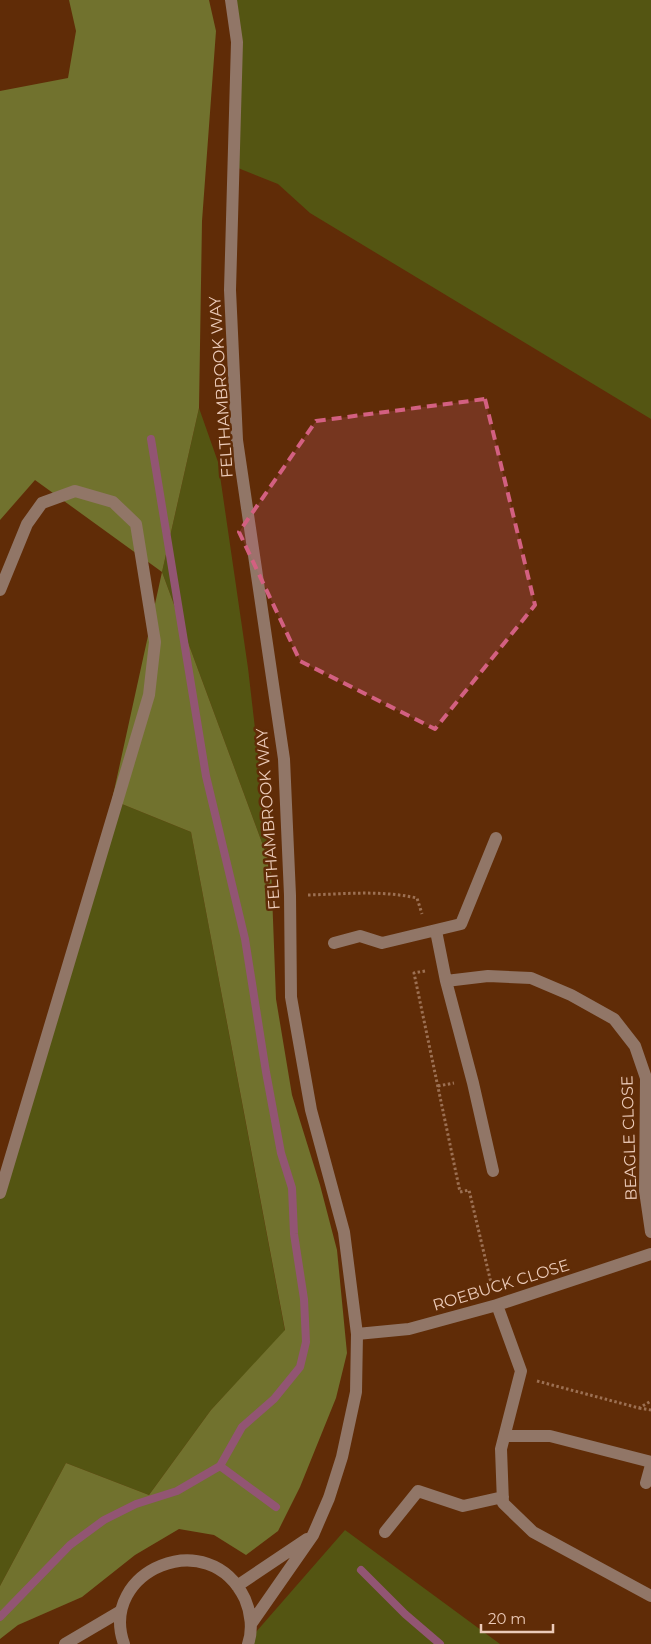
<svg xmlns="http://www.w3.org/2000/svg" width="651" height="1644" viewBox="0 0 651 1644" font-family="Montserrat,sans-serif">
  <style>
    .green { fill: #545512 }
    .forest { fill: #71722e }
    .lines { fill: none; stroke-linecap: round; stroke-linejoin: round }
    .stream { stroke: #925573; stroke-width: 8 }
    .path { stroke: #9c7053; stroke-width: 3; stroke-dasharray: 2.5 2.5; stroke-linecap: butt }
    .minor { stroke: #917667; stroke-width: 12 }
    .marked { fill: #d36081; fill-opacity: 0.2; stroke: #d36081; stroke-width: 4; stroke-dasharray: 10 6; stroke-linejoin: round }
    .labels { text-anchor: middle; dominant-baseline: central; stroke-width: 5; stroke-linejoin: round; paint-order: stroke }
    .street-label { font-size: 16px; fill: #eccbb9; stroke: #602c07 }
  </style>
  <rect width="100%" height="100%" fill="#602c07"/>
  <path class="green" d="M 231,0 L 651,0 L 651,419 L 310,213 L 278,184 L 233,166 Z
    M 199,408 L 218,462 L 248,668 L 271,867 L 162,572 Z
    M 112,800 L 191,832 L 285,1331 L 211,1410 L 149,1495 L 66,1463 L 0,1586 L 0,1198 Z
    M 345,1530 L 500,1644 L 248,1644 L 249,1640 Z"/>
  <path class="forest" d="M 69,0 L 209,0 L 216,31 L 202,221 L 199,408 L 162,572 L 271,867 L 276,999 L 292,1095 L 320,1185 L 337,1250 L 347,1353 L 336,1398 L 300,1487 L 278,1531 L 246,1555 L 214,1535 L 179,1529 L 135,1555 L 82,1597 L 18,1625 L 0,1639 L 0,1586 L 66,1463 L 149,1495 L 211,1410 L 285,1330 L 191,832 L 112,800 L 162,572 L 35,480 L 0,520 L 0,91 L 68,78 L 76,31 Z"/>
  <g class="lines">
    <path class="stream" d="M 151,439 L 206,776 L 245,939 L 266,1072 L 281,1153 L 292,1188 L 294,1234 L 304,1299 L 306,1342 L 300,1367 L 274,1399 L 242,1427 L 220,1466 L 276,1507
      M 361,1570 L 405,1614 L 440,1644
      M 0,1617 L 70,1545 L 104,1520 L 136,1504 L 177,1491 L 220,1466"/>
    <path class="path" d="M 308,895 C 345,894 380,890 417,898 L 422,914
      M 425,971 L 414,973 L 460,1192 L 469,1190 L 492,1287
      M 438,1086 L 454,1083
      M 537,1381 L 639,1408 L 651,1401
      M 639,1408 L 651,1410"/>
    <path class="minor" d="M 231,0 L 237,42 L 230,290 L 237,440 L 284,759 L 290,895 L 291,997 L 311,1110 L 344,1232 L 357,1334 L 356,1392 L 342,1457 L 329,1498 L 313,1535 L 251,1624
      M 0,590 L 27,524 L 42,503 L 75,491 L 113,502 L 136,524 L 155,642 L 149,695 L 0,1193
      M 436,931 L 446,981 L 488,976 L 531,978 L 571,995 L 614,1019 L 635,1046 L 646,1078 L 645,1191 L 651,1232
      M 334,943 L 360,936 L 382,943 L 461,924 L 496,838
      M 446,981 L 473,1083 L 493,1171
      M 497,1305 L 521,1371 L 501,1449 L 503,1503 L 533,1532 L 651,1596
      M 357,1334 L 409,1329 L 497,1305 L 651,1254
      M 505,1436 L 550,1436 L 651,1462
      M 646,1483 L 651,1465
      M 385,1532 L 418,1491 L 463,1506 L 503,1497
      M 237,1586 L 307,1539
      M 65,1644 L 121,1611
      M 124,1644 C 98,1571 209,1523 245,1599 C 251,1613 253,1630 248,1644"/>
  </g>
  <path class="marked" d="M 485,399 L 535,605 L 435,729 L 300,661 L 239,532 L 316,421 Z"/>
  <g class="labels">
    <g class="street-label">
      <text transform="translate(221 387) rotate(-94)">FELTHAMBROOK WAY</text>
      <text transform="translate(268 819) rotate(-94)">FELTHAMBROOK WAY</text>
      <text transform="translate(629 1138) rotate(-92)">BEAGLE CLOSE</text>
      <text transform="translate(501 1285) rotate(-17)">ROEBUCK CLOSE</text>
    </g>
  </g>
  <path d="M481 1624v8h72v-8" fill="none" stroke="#eccbb9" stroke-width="2.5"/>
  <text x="488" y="1624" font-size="15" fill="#eccbb9" stroke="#602c07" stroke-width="4" paint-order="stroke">20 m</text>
</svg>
